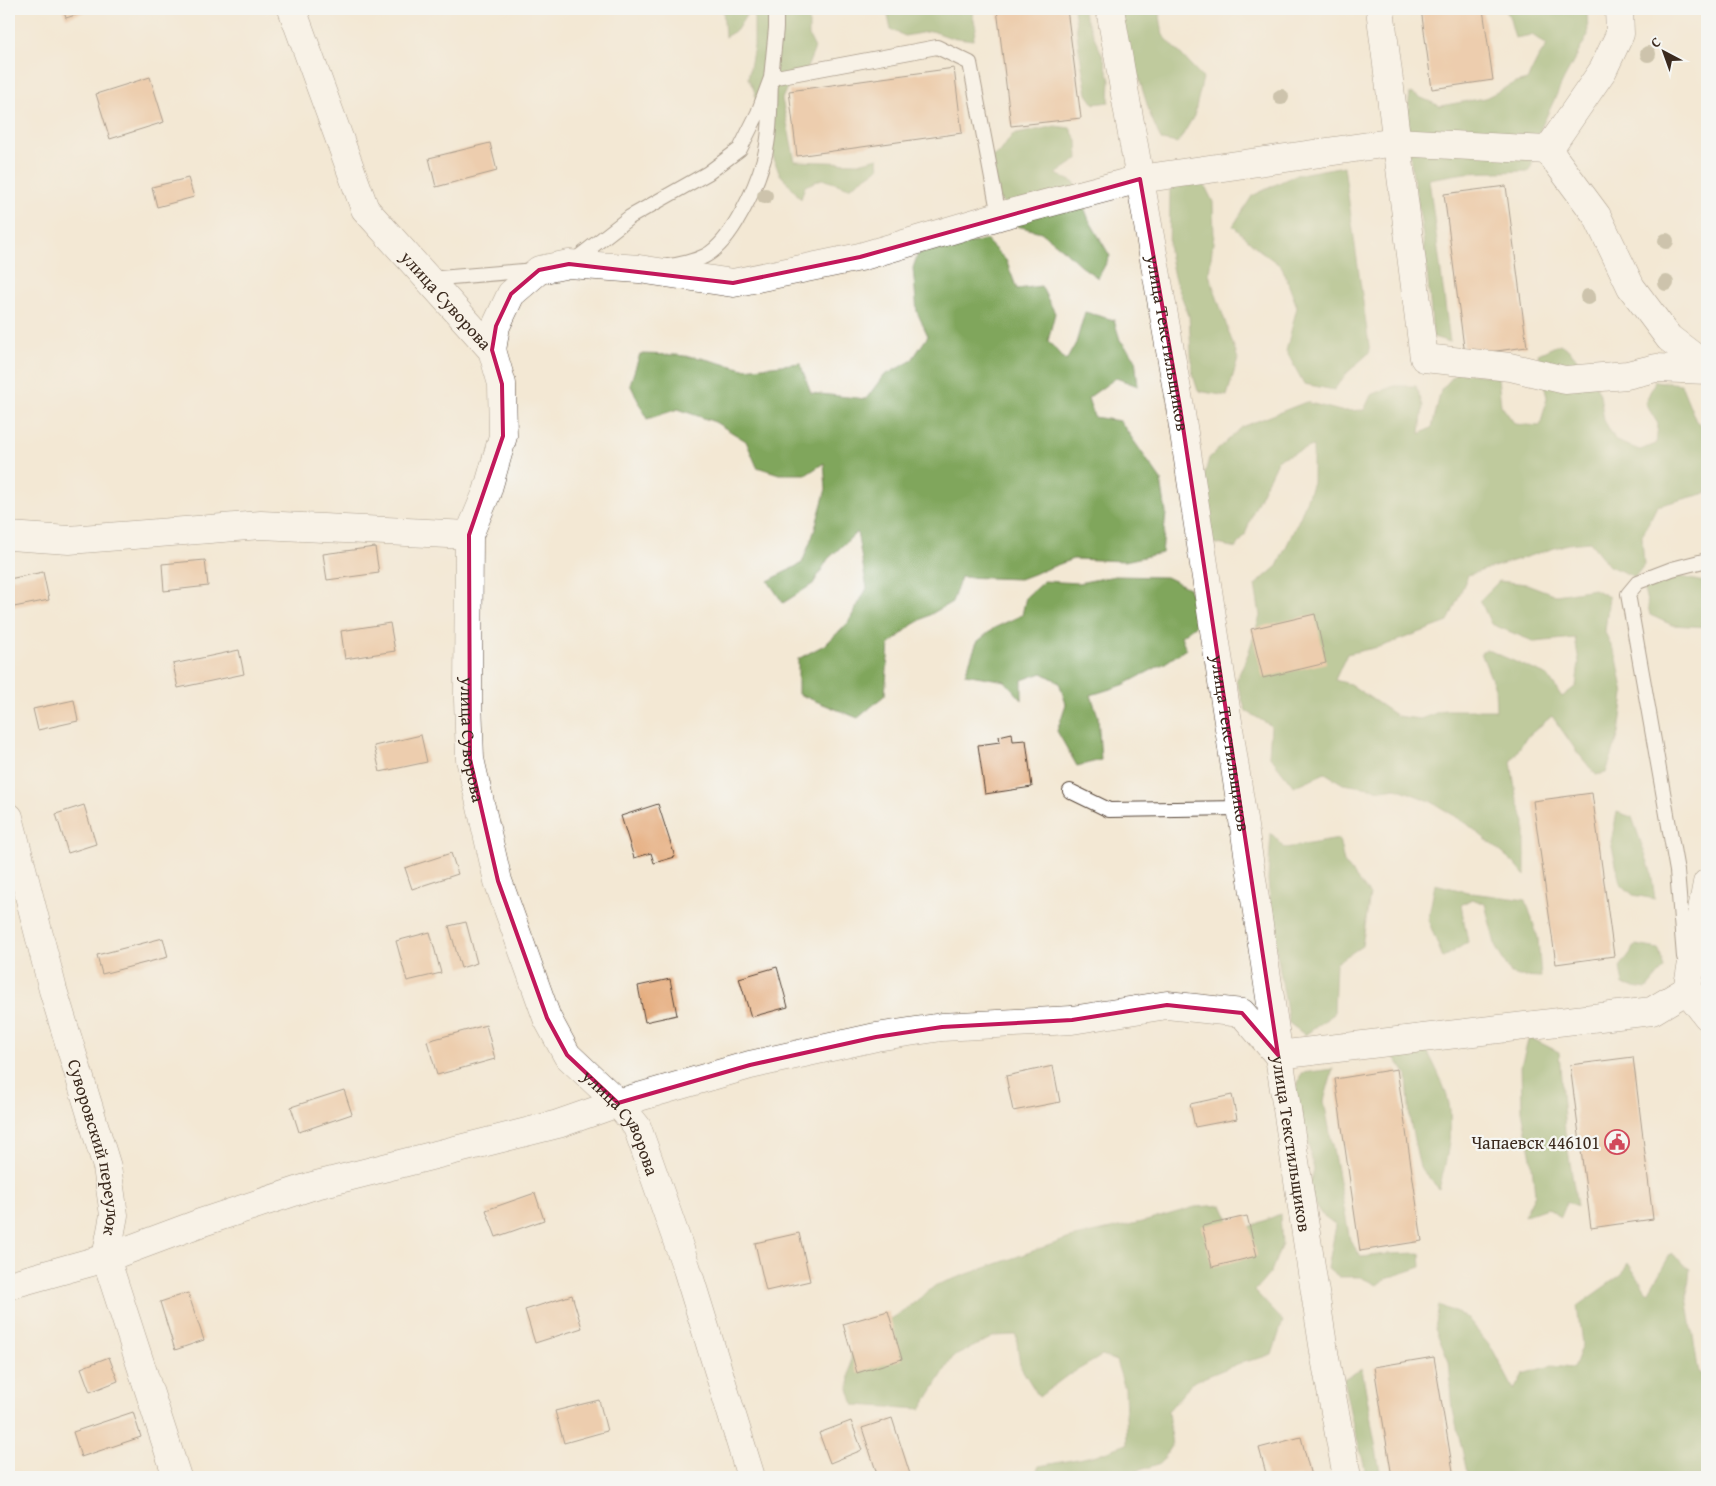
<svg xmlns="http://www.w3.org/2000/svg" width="1716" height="1486" viewBox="0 0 1716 1486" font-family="'Gentium Book Plus',serif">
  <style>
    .forest { fill: #80a65c; stroke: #5e683d }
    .building { fill: #e6ae80 }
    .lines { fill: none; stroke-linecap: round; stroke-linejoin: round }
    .lane-casing { stroke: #574639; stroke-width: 16 }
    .street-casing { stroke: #574639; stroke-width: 29 }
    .lane { stroke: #fff; stroke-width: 14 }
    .street { stroke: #fff; stroke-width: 28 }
    .tree { fill: #9f987c }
    .marked { fill: none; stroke: #c2185b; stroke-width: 4; stroke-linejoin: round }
    .labels { text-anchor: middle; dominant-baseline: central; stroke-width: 4.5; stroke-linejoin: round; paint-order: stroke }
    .street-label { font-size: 18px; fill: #3b2a1e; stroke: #f6f6f2 }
    .poi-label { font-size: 18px; fill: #3b2a1e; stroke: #f6f6f2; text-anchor: end }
  </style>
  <rect width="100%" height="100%" fill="#f6f6f2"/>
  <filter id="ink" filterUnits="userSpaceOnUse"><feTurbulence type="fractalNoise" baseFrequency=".02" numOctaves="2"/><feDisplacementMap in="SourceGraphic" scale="10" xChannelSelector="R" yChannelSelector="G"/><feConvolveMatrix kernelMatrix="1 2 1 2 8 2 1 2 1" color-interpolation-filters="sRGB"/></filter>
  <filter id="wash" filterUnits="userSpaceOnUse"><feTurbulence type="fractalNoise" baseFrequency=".0096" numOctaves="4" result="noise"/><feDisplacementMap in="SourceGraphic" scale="20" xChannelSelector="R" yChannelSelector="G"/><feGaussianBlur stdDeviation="1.12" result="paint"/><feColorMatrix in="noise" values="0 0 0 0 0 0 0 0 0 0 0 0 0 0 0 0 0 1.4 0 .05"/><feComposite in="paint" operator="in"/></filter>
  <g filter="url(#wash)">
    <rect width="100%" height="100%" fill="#f3e8d4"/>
    <path class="forest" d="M 723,9 L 750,9 L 737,30 L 725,37 Z
      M 754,9 L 809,9 L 809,36 L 815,48 L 803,78 L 788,85 L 782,99 L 795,161 L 858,163 L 878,158 L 879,168 L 849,188 L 822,179 L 805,186 L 801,199 L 779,173 L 761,123 L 754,90 L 748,78 L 754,46 Z
      M 884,9 L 971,9 L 976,28 L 973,40 L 949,37 L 932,31 L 905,36 L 891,30 L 887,11 Z
      M 1074,9 L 1082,9 L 1104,59 L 1110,80 L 1109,102 L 1094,104 L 1087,94 L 1079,49 Z
      M 1097,9 L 1159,9 L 1163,35 L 1203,78 L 1194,116 L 1178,143 L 1161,140 L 1151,117 L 1132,56 L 1110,42 L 1098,23 Z
      M 1505,9 L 1587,9 L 1588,35 L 1564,79 L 1541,128 L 1530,171 L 1465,173 L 1429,179 L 1450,342 L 1433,337 C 1430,298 1426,260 1421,222 C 1414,180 1403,136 1410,93 L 1440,106 L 1485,98 L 1515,83 L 1527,80 L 1538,58 L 1547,45 L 1532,35 L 1515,38 L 1509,16 Z
      M 1055,126 L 1070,128 L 1077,141 L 1078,159 L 1056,174 L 1075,183 L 1089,220 L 1110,256 L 1098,278 L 1081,266 L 1065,251 L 1041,232 L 1017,226 L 1007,206 L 984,187 L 984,162 L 1001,151 L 1012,135 Z
      M 1344,166 L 1370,352 L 1347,373 L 1334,390 L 1304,384 L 1286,351 L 1297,307 L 1282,267 L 1258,249 L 1233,226 L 1252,196 L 1295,175 Z
      M 1204,184 L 1213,202 L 1214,235 L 1209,274 L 1238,359 L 1227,396 L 1198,391 L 1192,372 L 1189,316 L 1174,277 L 1169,252 L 1170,186 Z
      M 986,240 L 1006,260 L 1017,289 L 1041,286 L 1055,313 L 1048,341 L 1066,361 L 1076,343 L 1085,312 L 1114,320 L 1120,340 L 1135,358 L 1138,386 L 1116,378 L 1088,398 L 1094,417 L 1120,421 L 1161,480 L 1166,513 L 1162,553 L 1125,561 L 1073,559 L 1020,579 L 961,577 L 952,602 L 912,625 L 889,645 L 885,695 L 858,718 L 798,694 L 798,659 L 826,644 L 848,623 L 867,588 L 857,532 L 828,559 L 813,584 L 783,603 L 768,581 L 802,563 L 814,532 L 826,489 L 824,463 L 807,474 L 779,474 L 757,467 L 746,441 L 715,422 L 678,409 L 647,419 L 630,384 L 640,354 L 676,355 L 701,358 L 744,369 L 800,363 L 811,393 L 866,399 L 883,376 L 911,361 L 928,336 L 917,312 L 913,268 L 918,253 Z
      M 1560,344 L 1569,350 L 1591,375 L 1600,394 L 1604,420 L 1616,441 L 1640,450 L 1656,444 L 1658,424 L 1645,403 L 1655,381 L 1681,384 L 1696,421 L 1707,430 L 1707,493 L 1657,506 L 1642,536 L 1644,565 L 1635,577 L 1609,566 L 1590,542 L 1568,544 L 1468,575 L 1448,622 L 1383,646 L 1347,654 L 1335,680 L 1350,684 L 1397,716 L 1420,719 L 1444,710 L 1496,710 L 1495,688 L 1481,653 L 1486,649 L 1548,676 L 1562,697 L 1576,686 L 1579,662 L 1575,638 L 1535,642 L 1491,624 L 1480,600 L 1499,581 L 1527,584 L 1556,595 L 1594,589 L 1609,597 L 1605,632 L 1617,658 L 1624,694 L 1619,734 L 1606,773 L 1596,775 L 1577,752 L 1552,716 L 1526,738 L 1511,761 L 1516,795 L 1525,822 L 1525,876 L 1513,862 L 1466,823 L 1430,801 L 1396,788 L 1382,790 L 1343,784 L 1325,773 L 1294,787 L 1269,755 L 1271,726 L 1246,711 L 1236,681 L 1248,654 L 1260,616 L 1255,585 L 1277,566 L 1301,515 L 1313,482 L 1313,446 L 1278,459 L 1253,512 L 1245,535 L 1236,548 L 1213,543 L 1203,480 L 1209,458 L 1242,427 L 1306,402 L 1341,411 L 1364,410 L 1371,395 L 1394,386 L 1416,386 L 1423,406 L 1420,434 L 1432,427 L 1441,390 L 1457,372 L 1498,377 L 1501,405 L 1515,424 L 1540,426 L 1547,398 L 1538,354 Z
      M 1115,576 L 1166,577 L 1189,588 L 1201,621 L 1181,636 L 1186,649 L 1165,663 L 1123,685 L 1091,695 L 1098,716 L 1101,760 L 1077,766 L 1057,731 L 1066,704 L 1059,682 L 1042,673 L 1022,680 L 1022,700 L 1005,681 L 965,674 L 977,642 L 994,628 L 1022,615 L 1026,597 L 1044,581 L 1078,583 Z
      M 1676,576 L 1704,582 L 1707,586 L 1707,627 L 1672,625 L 1650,615 L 1644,589 Z
      M 1617,812 L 1632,817 L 1651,871 L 1655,899 L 1633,895 L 1620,883 L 1611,842 Z
      M 1271,833 L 1285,848 L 1339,839 L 1344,862 L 1370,895 L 1362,946 L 1336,963 L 1334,1014 L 1305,1035 L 1289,1023 L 1273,930 L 1268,880 Z
      M 1435,884 L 1472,893 L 1526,900 L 1538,938 L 1541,977 L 1519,976 L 1511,974 L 1496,948 L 1485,904 L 1472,899 L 1461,905 L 1468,942 L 1443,958 L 1428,920 Z
      M 1636,945 L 1659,949 L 1664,968 L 1646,989 L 1623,985 L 1620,967 Z
      M 1529,1037 L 1559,1052 L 1565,1131 L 1577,1206 L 1567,1202 L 1561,1217 L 1547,1208 L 1524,1216 L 1535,1194 L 1531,1158 L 1522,1111 L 1521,1065 Z
      M 1426,1049 C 1434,1063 1449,1094 1450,1110 C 1452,1137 1446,1163 1439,1189 L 1420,1168 L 1410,1121 L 1407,1076 L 1393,1056 Z
      M 1333,1069 L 1324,1101 L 1350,1240 L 1361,1257 L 1387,1254 L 1420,1253 L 1421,1267 L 1385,1279 L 1377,1285 L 1360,1277 L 1339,1277 L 1328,1268 L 1336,1225 L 1321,1214 L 1307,1190 L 1314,1170 L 1306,1133 L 1295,1094 L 1301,1073 Z
      M 1222,1205 L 1235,1233 L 1280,1214 L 1282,1244 L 1271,1272 L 1255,1291 L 1283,1321 L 1272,1355 L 1240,1363 L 1193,1382 L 1168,1411 L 1172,1446 L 1161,1463 L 1120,1477 L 1034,1477 L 1039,1466 L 1093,1456 L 1127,1444 L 1125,1389 L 1116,1361 L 1102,1356 L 1064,1378 L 1039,1397 L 1020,1366 L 1016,1335 L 995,1336 L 953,1357 L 921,1409 L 854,1405 L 849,1389 L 852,1344 L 905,1310 L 936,1285 L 1070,1238 L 1146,1221 L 1195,1207 Z
      M 1671,1253 L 1690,1269 L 1687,1296 L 1698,1368 L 1707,1388 L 1707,1477 L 1468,1477 L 1453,1410 L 1449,1362 L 1435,1329 L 1439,1305 L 1466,1317 L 1493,1350 L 1514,1390 L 1523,1374 L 1551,1366 L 1573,1368 L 1582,1344 L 1577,1306 L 1622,1274 L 1628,1263 L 1648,1293 Z
      M 1362,1369 L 1381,1477 L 1366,1477 L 1364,1464 L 1353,1425 L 1343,1379 Z"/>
    <g id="blocks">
      <path class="building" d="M 63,9 L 94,9 L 66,18 Z
        M 997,9 L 1067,9 L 1081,118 L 1011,126 Z
        M 1421,9 L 1483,9 L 1493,80 L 1432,89 Z
        M 954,68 L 962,133 L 797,156 L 789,91 Z
        M 150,77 L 164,122 L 110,139 L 96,94 Z
        M 490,143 L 497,171 L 436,187 L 429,158 Z
        M 188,178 L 194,197 L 157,207 L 152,187 Z
        M 1506,186 L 1527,347 L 1465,355 L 1444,194 Z
        M 375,547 L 379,573 L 327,580 L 323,554 Z
        M 205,560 L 208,586 L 164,591 L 162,564 Z
        M 43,572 L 49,600 L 9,608 L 9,579 Z
        M 1315,614 L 1326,663 L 1263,678 L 1251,629 Z
        M 390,623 L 395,651 L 345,659 L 341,631 Z
        M 239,650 L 244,674 L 178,688 L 173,664 Z
        M 74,700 L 78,721 L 38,730 L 33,709 Z
        M 1012,733 L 1013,741 L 1026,740 L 1032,787 L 985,794 L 978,745 L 1000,742 L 999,736 Z
        M 421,735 L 427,762 L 380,772 L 374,746 Z
        M 1592,793 L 1614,956 L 1556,964 L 1533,801 Z
        M 658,804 L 675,857 L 654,863 L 651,853 L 634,858 L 621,816 Z
        M 84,805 L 96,844 L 68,853 L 56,814 Z
        M 451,853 L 458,874 L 412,889 L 405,868 Z
        M 466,922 L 477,963 L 461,968 L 449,926 Z
        M 430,932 L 441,973 L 407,981 L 396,941 Z
        M 163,938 L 168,957 L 102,974 L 97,955 Z
        M 777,967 L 788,1007 L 751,1017 L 739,978 Z
        M 670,979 L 677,1015 L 645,1022 L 638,986 Z
        M 486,1025 L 495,1059 L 437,1075 L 427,1041 Z
        M 1633,1057 L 1653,1219 L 1591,1228 L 1570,1065 Z
        M 1053,1066 L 1060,1102 L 1013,1111 L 1006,1076 Z
        M 1397,1069 L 1422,1241 L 1360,1251 L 1335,1079 Z
        M 344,1090 L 352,1114 L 299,1132 L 291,1107 Z
        M 1232,1095 L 1237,1119 L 1195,1127 L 1190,1104 Z
        M 535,1193 L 544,1220 L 496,1237 L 486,1210 Z
        M 1247,1216 L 1257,1256 L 1212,1267 L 1202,1226 Z
        M 799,1233 L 810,1281 L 766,1291 L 755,1243 Z
        M 188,1293 L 204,1340 L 175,1350 L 160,1302 Z
        M 572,1295 L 582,1328 L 535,1343 L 525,1310 Z
        M 888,1311 L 902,1359 L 857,1373 L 843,1324 Z
        M 109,1357 L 118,1381 L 90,1392 L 81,1368 Z
        M 1434,1357 L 1454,1477 L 1392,1477 L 1374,1367 Z
        M 599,1400 L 607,1431 L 564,1443 L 555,1411 Z
        M 133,1412 L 141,1437 L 81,1457 L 73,1432 Z
        M 892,1418 L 910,1474 L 901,1477 L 878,1477 L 862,1428 Z
        M 851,1421 L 862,1450 L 830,1463 L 819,1433 Z
        M 1301,1437 L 1311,1476 L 1267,1477 L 1259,1448 Z"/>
    </g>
  </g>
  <g filter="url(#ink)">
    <use href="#blocks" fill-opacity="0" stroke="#574639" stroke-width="1"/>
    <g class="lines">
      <defs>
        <path id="lane" d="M 571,263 L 630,217 L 708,173 L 740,149 L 758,113 L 771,78 L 776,28 L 776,9
          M 668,266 C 679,265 695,261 705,256 C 732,242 756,187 764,159 C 771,133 770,104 771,78 L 937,47 L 970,63 L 999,216
          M 428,279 L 535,270
          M 1070,791 L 1109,810 L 1241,808
          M 1684,957 L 1677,871 L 1628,594 L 1638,582 L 1672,569 L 1707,560"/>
        <g id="street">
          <path id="s1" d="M 292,9 L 365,209 L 492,350 L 502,384 L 503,436 L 487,492 L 469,535 L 468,699 L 470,759 L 498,881 L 547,1018 L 567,1055 L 618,1103 L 637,1127 L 687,1269 L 751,1477"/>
          <path id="s2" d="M 1110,9 L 1180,407 L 1325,1358 L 1347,1477"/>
          <path d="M 1380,9 L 1424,358 L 1510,367 L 1565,380 L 1627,375 L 1656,368 L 1707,370"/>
          <path d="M 1548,150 L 1597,216 L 1631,287 L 1669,338 L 1707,367"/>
          <path d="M 492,350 L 496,326 L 511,294 L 539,270 L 569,264 L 639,269 L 733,283 L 860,257 L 999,216 L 1140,179 L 1396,142 L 1548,150 L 1603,70 L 1620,34 L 1619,9"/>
          <path d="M 9,536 L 69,540 L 261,525 L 469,535"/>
          <path id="s3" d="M 9,817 L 53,990 L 107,1167 L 114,1215 L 106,1258 L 177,1477"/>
          <path d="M 1707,883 L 1687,990 L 1707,1016"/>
          <path d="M 9,1285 L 106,1258 L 200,1223 L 312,1186 L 558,1124 L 618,1103 L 750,1065 L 876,1037 L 942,1027 L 1072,1020 L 1167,1005 L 1242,1013 L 1278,1055 L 1652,1011 L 1687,990"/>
        </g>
      </defs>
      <use href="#lane" class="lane-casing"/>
      <use href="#street" class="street-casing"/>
      <use href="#lane" class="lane"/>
      <use href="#street" class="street"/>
    </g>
    <g class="tree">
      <circle cx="1648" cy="54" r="8"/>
      <circle cx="1281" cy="97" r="8"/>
      <circle cx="765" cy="196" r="8"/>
      <circle cx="1666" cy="241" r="8"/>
      <circle cx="1666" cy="283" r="8"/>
      <circle cx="1588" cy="297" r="8"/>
    </g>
  </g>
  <path d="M0 0H1716V1486H0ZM 1140,179 L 1180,407 L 1278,1055 L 1242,1013 L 1167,1005 L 1072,1020 L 942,1027 L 876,1037 L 750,1065 L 618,1103 L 567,1055 L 547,1018 L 498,881 L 470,759 L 469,535 L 503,436 L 502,384 L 492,350 L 496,326 L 511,294 L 539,270 L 569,264 L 733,283 L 860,257 Z" fill="#f3e8d4" fill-opacity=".55" fill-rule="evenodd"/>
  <path class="marked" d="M 1140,179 L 1180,407 L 1278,1055 L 1242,1013 L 1167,1005 L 1072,1020 L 942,1027 L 876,1037 L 750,1065 L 618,1103 L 567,1055 L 547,1018 L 498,881 L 470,759 L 469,535 L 503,436 L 502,384 L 492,350 L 496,326 L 511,294 L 539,270 L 569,264 L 733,283 L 860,257 Z"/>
  <defs>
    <symbol id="civic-ring" viewBox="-11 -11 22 22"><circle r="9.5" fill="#f6f6f2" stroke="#d1495b" stroke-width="1.5"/><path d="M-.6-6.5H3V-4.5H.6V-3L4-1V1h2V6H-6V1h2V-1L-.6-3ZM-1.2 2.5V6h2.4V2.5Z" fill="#d1495b"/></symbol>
  </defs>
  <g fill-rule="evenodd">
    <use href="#civic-ring" x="1603" y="1128" width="28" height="28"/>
  </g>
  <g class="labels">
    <g class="street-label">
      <text stroke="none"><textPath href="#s1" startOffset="335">улица Суворова</textPath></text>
      <text stroke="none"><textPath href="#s2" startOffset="339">улица Текстильщиков</textPath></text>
      <text stroke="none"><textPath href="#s1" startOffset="800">улица Суворова</textPath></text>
      <text stroke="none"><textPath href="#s2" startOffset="744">улица Текстильщиков</textPath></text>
      <text stroke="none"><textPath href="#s1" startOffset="1220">улица Суворова</textPath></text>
      <text stroke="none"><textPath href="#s2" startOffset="1149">улица Текстильщиков</textPath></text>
      <text stroke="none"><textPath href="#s3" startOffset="342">Суворовский переулок</textPath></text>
    </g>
    <g class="poi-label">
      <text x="1600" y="1142">Чапаевск 446101</text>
    </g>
  </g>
  <rect width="1716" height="1486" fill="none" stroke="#f6f6f2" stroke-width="30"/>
  <g transform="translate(1664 52) rotate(319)" stroke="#f6f6f2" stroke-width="4" paint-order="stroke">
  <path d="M0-4L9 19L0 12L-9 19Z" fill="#3b2a1e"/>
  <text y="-8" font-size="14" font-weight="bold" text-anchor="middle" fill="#3b2a1e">С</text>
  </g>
</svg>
